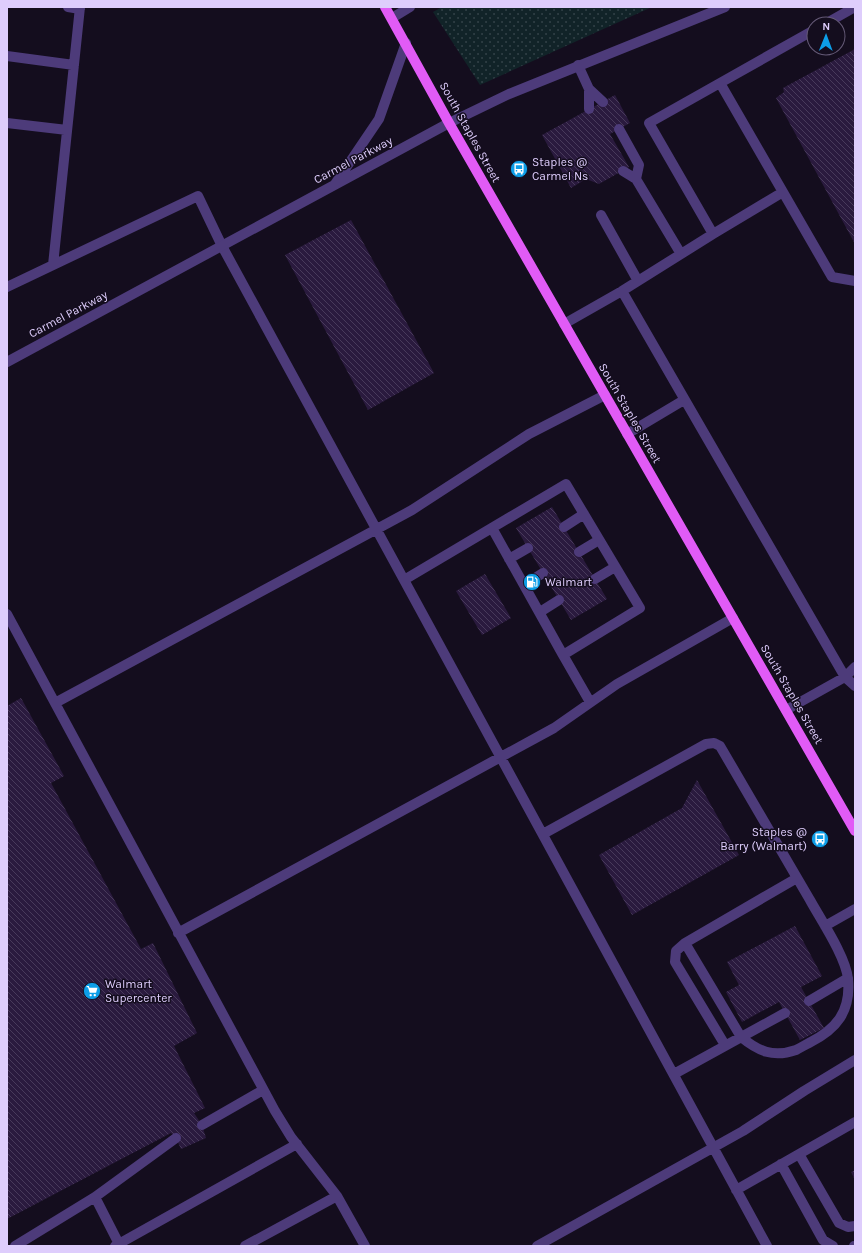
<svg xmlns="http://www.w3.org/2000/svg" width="862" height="1253" viewBox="0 0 862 1253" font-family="Karla,sans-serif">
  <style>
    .park { fill: url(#park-dots) }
    .building { fill: url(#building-back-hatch) }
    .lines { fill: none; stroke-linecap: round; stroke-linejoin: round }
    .service { stroke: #4d3b7a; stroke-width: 10 }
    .minor { stroke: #4d3b7a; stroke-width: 10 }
    .tertiary { stroke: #4d3b7a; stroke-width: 10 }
    .primary { stroke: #e15bf6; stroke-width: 10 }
    .labels { text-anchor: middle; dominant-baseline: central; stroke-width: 3; stroke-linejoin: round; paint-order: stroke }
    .street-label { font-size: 12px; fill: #decdfc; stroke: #140d1e }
    .poi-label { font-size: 12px; fill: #decdfc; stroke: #140d1e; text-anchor: start }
  </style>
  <defs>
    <pattern id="park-dots" width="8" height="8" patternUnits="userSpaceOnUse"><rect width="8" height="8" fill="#112328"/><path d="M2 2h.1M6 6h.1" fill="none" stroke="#334248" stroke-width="1.8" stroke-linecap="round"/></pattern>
    <pattern id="building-back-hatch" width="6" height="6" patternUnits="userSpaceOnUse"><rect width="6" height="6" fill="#2a1a3e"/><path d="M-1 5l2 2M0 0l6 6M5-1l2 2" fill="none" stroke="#483a5b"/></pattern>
  </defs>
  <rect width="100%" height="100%" fill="#140d1e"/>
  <path class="park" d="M 442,7 L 652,7 L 480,85 L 433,12 Z"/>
  <path class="building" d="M 855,49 L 855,244 L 776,98 L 784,92 L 783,88 Z
    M 615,95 L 630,123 L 610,134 L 629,167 L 599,184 L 586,179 L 571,188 L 542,135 Z
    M 351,220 L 434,373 L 368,410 L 285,255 Z
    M 552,507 L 607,599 L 571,620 L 516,528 Z
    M 485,574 L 511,618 L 482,635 L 456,591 Z
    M 21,698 L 64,776 L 51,783 L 141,949 L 153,943 L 197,1033 L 174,1046 L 205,1108 L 194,1113 L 202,1125 L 206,1138 L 181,1149 L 176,1138 L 171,1133 L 7,1219 L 7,706 Z
    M 697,780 L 739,855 L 632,915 L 599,855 L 682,808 Z
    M 795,926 L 822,976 L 801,987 L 824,1028 L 800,1040 L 779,1002 L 742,1022 L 726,992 L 739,985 L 727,962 Z
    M 855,1170 L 855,1180 L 851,1172 Z"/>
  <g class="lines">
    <path class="service" d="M 68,7 L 80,9
      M 825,24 L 855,7
      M 814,30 L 720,83 L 832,277 L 855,281
      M 7,56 L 74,65
      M 578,65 L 589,89 L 603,102
      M 589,109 L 589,89
      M 7,123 L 67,130
      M 619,129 L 639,165 L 636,179 L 681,254
      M 623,171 L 636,179
      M 601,215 L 638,281
      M 713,234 L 783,192
      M 53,265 L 80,7
      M 7,287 L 198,196 L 222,246 L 767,1246
      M 622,291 L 713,234 L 649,123 L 720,83
      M 564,324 L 622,291 L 845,677 L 855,667
      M 627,434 L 684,400
      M 564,527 L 584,514
      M 579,552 L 599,540
      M 509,559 L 528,548
      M 595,579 L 615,567
      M 404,580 L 566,484 L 640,608 L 563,655 L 492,528
      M 524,585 L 543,573
      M 540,612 L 559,600
      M 7,614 L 275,1111 L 291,1137 L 337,1196 L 365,1246
      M 563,655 L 590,702
      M 55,703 L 412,510 L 529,434 L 605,395
      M 786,710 L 845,677 L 855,686
      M 543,834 L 706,744 L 714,743 L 720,746 C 750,798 780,849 810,900 C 821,920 846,957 848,979 C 851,1011 837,1029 809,1043 C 805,1045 800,1048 796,1050 C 773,1058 758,1051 741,1037 L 685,943
      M 825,926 L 855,909
      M 178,933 L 554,728 L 617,684 L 733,618
      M 809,1001 L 848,978
      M 725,1045 L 675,962 L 676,951 L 685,943 L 797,878
      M 674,1074 L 785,1013
      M 202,1125 L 263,1090
      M 799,1154 L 839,1223 L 848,1227 L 855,1226
      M 781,1164 L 823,1240 L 833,1246
      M 736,1190 L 855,1122
      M 95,1197 L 176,1138
      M 15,1246 L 95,1197 L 119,1244
      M 115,1246 L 297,1144
      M 245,1246 L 337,1196
      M 537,1246 L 743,1131 L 804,1091 L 855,1060
      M 854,1246 L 855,1246"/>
    <path class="minor" d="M 392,18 L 410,7
      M 449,123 L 509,94 L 725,7"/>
    <path class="tertiary" d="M 335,184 L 379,119 L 406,43
      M 7,362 L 449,123"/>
    <path class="primary" d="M 385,7 L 449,123 L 855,831"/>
  </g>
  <defs>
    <symbol id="bus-disc" viewBox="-11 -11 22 22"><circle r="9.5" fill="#0d9ee8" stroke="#140d1e"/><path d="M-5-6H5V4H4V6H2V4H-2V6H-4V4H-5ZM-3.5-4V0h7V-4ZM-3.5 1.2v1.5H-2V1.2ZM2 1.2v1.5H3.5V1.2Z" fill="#fff"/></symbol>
    <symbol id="fuel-disc" viewBox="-11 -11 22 22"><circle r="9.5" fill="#0d9ee8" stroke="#140d1e"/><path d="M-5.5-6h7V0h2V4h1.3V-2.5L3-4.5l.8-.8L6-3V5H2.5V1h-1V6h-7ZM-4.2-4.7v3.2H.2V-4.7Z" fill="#fff"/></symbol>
    <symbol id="supermarket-disc" viewBox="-11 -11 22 22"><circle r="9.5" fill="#0d9ee8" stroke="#140d1e"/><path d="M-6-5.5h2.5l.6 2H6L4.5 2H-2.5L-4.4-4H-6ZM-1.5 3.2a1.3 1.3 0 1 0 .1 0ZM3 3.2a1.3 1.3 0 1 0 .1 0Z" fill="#fff"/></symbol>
  </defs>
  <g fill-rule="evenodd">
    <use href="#bus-disc" x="509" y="159" width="20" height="20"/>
    <use href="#fuel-disc" x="522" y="572" width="20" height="20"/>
    <use href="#bus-disc" x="810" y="829" width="20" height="20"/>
    <use href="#supermarket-disc" x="82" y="981" width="20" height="20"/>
  </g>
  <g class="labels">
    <g class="street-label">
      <text transform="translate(470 132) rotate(61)">South Staples Street</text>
      <text transform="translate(353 160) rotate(-28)">Carmel Parkway</text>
      <text transform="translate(68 314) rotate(-28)">Carmel Parkway</text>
      <text transform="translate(630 413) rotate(60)">South Staples Street</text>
      <text transform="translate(792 694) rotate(60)">South Staples Street</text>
    </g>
    <g class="poi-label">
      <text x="532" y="162">Staples @<tspan x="532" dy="14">Carmel Ns</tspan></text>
      <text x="545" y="582">Walmart</text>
      <text x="807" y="832" text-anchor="end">Staples @<tspan x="807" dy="14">Barry (Walmart)</tspan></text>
      <text x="105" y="984">Walmart<tspan x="105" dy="14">Supercenter</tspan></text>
    </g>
  </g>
  <rect width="862" height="1253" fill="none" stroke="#decdfc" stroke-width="16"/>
  <g transform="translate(826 36) rotate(1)"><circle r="19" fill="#140d1e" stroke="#655a77"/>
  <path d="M0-3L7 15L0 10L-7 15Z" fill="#0d9ee8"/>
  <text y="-6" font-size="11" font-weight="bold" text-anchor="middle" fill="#decdfc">N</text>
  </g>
</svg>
